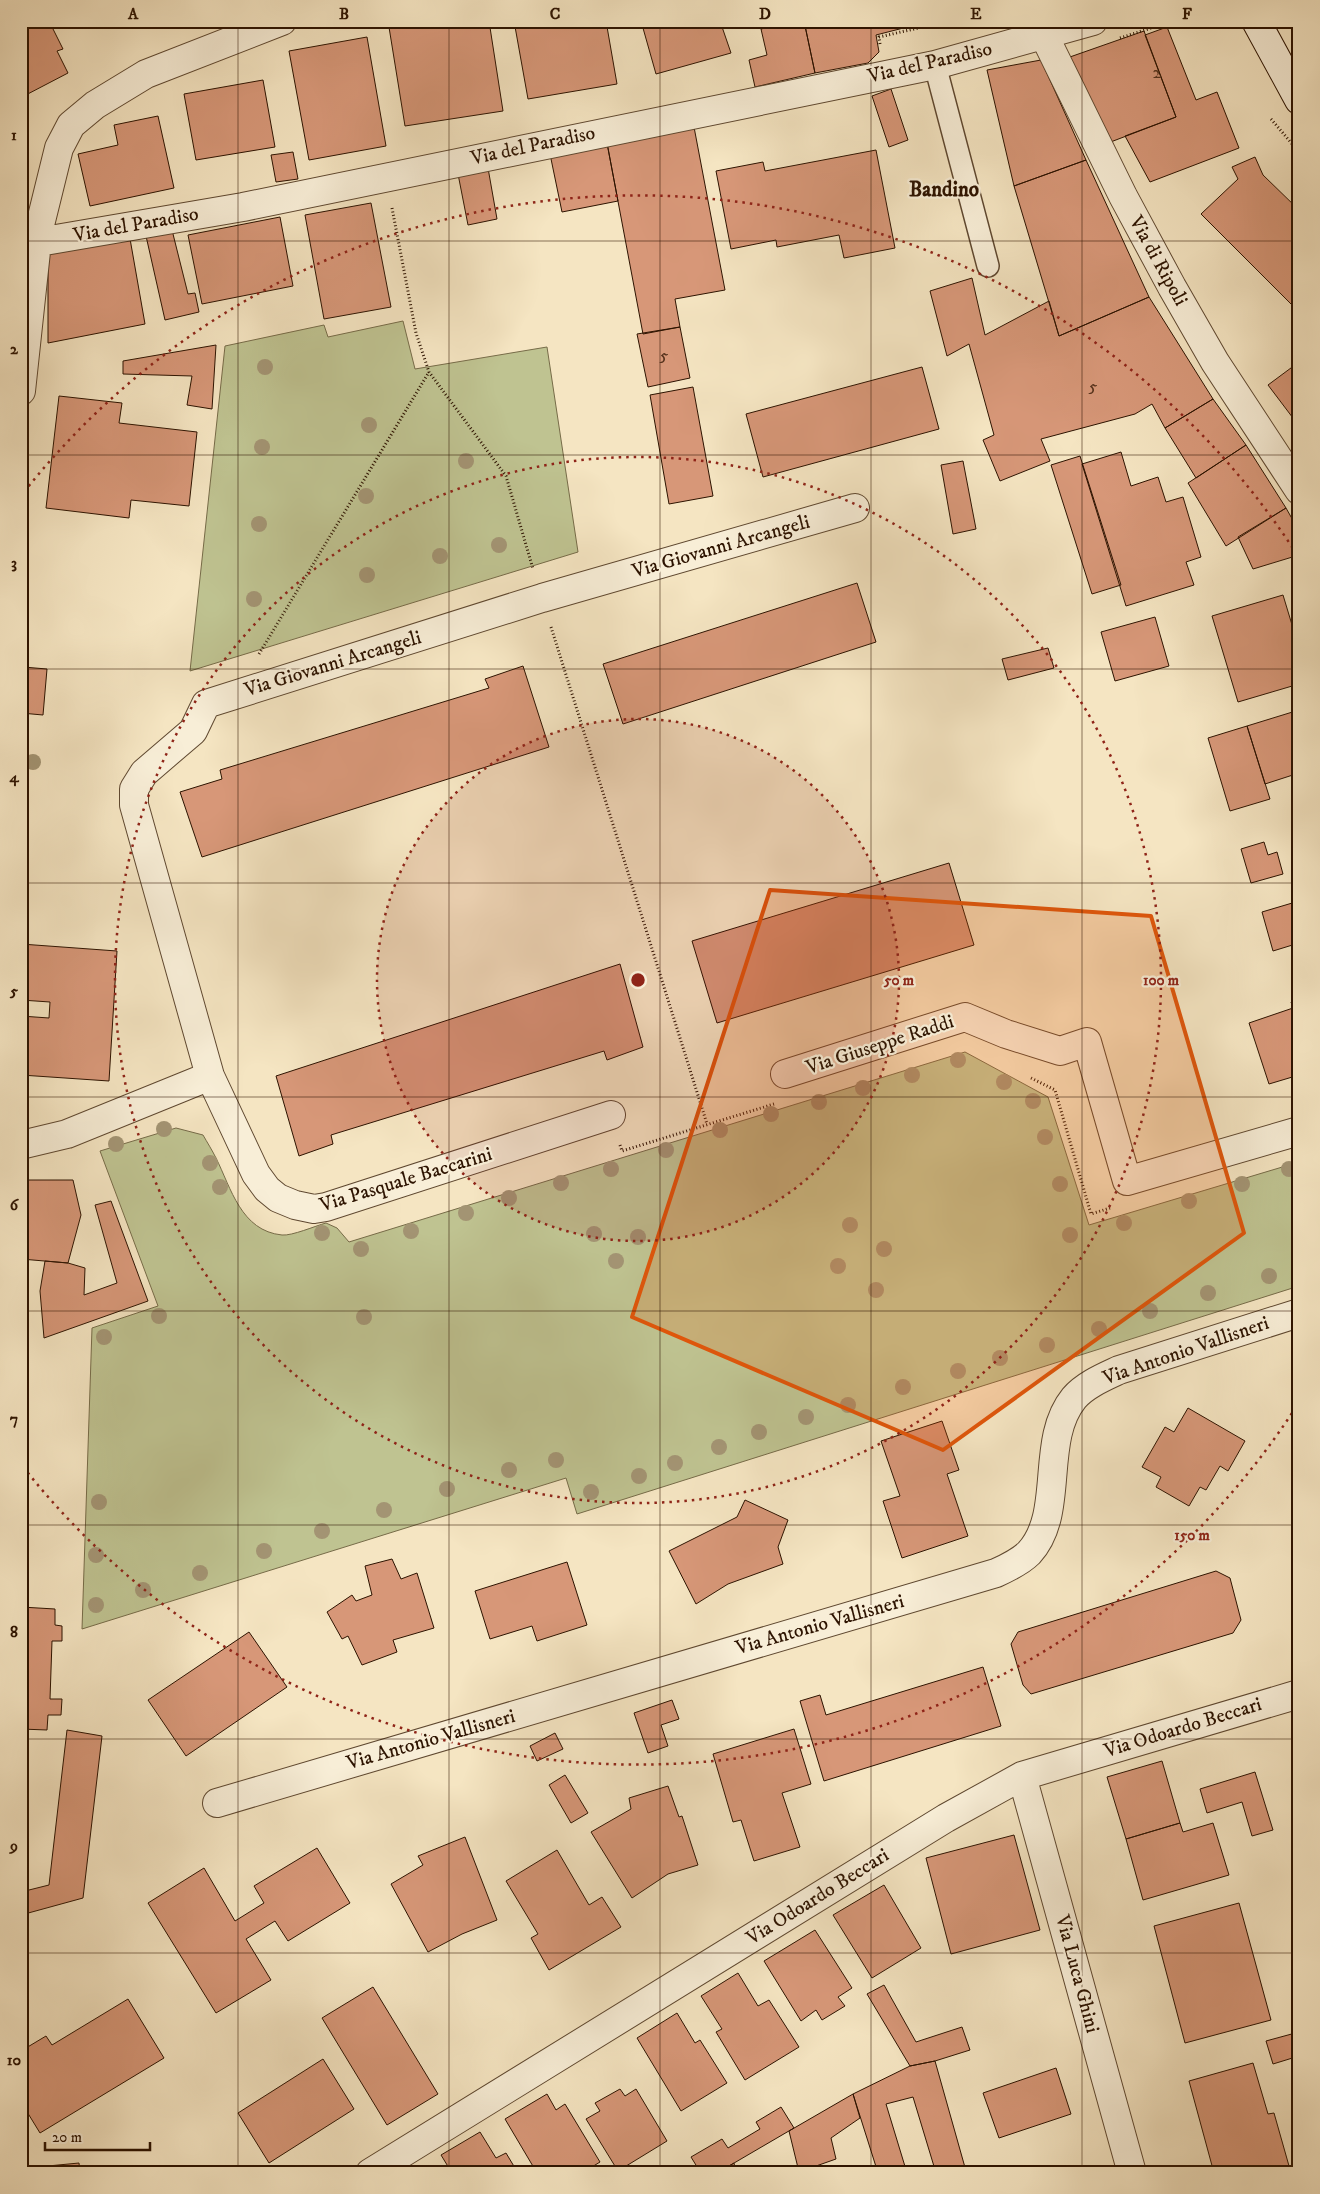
<svg xmlns="http://www.w3.org/2000/svg" width="1320" height="2194" viewBox="0 0 1320 2194" font-family="'IM FELL DW Pica',serif">
  <style>
    .green { fill: #bfc391; stroke: #766b48 }
    .building { fill: #d79778; stroke: #2d1300 }
    .lines { fill: none; stroke-linecap: round; stroke-linejoin: round }
    .service-casing { stroke: #5f4830; stroke-width: 24 }
    .minor-casing { stroke: #5f4830; stroke-width: 30 }
    .secondary-casing { stroke: #2d1300; stroke-width: 30 }
    .path { stroke: #2d1300; stroke-width: 3; stroke-dasharray: 1 2.5; stroke-linecap: butt }
    .service { stroke: #f8eed7; stroke-width: 21 }
    .minor { stroke: #f8eed7; stroke-width: 28 }
    .secondary { stroke: #f8eed7; stroke-width: 28 }
    .tree { fill: #a39473 }
    .marked { fill: #df560b; fill-opacity: 0.2; stroke: #df560b; stroke-width: 4; stroke-linejoin: round }
    .grid { fill: none; stroke: #2d1300; stroke-width: 1; stroke-opacity: 0.55 }
    .ring { fill: none; stroke: #8f2418; stroke-width: 2.5; stroke-dasharray: 2.5 5 }
    .labels { text-anchor: middle; dominant-baseline: central; stroke-width: 4.5; stroke-linejoin: round; paint-order: stroke }
    .number-label { font-size: 18px; fill: #58341e }
    .street-label { font-size: 20px; fill: #2d1300; stroke: #f8eed7 }
    .neighbourhood-label { font-size: 21px; font-weight: bold; fill: #2d1300; stroke: #f8eed7 }
    .centre { fill: #8f2418; stroke: #f8eed7; stroke-width: 2.5 }
    .ring-label { font-size: 15px; text-anchor: middle; font-weight: bold; fill: #8f2418; stroke: #f8eed7; stroke-width: 4.5; stroke-linejoin: round; paint-order: stroke }
    .neatline { fill: none; stroke: #2d1300; stroke-width: 2 }
    .grid-label { font-size: 16px; text-anchor: middle; font-weight: bold; fill: #2d1300 }
  </style>
  <rect width="100%" height="100%" fill="#f5e5c2"/>
  <filter id="stains"><feTurbulence type="fractalNoise" baseFrequency=".004" numOctaves="4"/><feColorMatrix values="0 0 0 0 .2 0 0 0 0 .09 0 0 0 0 .02 0 0 0 .5 -.17"/></filter>
  <radialGradient id="worn" r=".72"><stop offset=".6" stop-color="#630" stop-opacity="0"/><stop offset="1" stop-color="#630" stop-opacity=".3"/></radialGradient>
  <path class="green" d="M 403,321 L 415,369 L 547,347 L 578,552 L 190,671 L 225,346 L 324,325 L 328,337 Z
    M 965,1052 L 1048,1097 L 1089,1225 L 1299,1162 L 1299,1286 L 577,1514 L 566,1478 L 82,1629 L 92,1328 L 158,1306 L 100,1151 L 176,1128 L 203,1135 C 207,1142 212,1150 216,1158 C 231,1188 241,1231 282,1235 C 292,1236 315,1226 326,1223 L 337,1228 L 349,1242 Z"/>
  <path class="building" d="M 49,21 L 63,49 L 57,51 L 68,73 L 22,97 L 21,22 Z
    M 388,21 L 489,21 L 503,111 L 405,126 Z
    M 514,21 L 606,21 L 617,84 L 528,99 Z
    M 641,21 L 720,21 L 731,53 L 656,74 Z
    M 795,21 L 804,21 L 815,73 L 755,87 L 749,60 L 767,55 L 761,29 Z
    M 804,21 L 931,21 L 876,35 L 879,52 L 868,63 L 815,73 Z
    M 1167,27 L 1196,100 L 1217,92 L 1239,148 L 1150,182 L 1125,136 L 1176,117 L 1145,35 Z
    M 1144,31 L 1176,117 L 1108,143 L 1067,58 Z
    M 367,37 L 386,146 L 309,160 L 289,51 Z
    M 1041,60 L 1086,160 L 1014,186 L 987,70 Z
    M 263,80 L 275,147 L 196,160 L 184,94 Z
    M 891,89 L 908,140 L 889,147 L 872,96 Z
    M 158,116 L 174,188 L 90,206 L 78,154 L 118,145 L 114,125 Z
    M 694,127 L 725,290 L 675,299 L 680,327 L 643,334 L 607,143 Z
    M 607,143 L 618,201 L 562,212 L 550,154 Z
    M 876,150 L 895,248 L 844,258 L 839,235 L 777,247 L 776,240 L 731,249 L 716,171 L 763,162 L 765,171 Z
    M 293,152 L 298,179 L 276,182 L 271,155 Z
    M 1255,157 L 1263,175 L 1299,210 L 1299,312 L 1201,214 L 1238,179 L 1232,167 Z
    M 1086,160 L 1149,297 L 1059,336 L 1014,186 Z
    M 488,168 L 497,219 L 468,225 L 458,174 Z
    M 371,203 L 391,307 L 324,319 L 305,215 Z
    M 280,217 L 293,286 L 202,304 L 188,235 Z
    M 172,230 L 188,294 L 195,293 L 199,312 L 165,320 L 146,236 Z
    M 129,233 L 145,324 L 48,343 L 48,253 Z
    M 972,278 L 985,335 L 1049,301 L 1059,336 L 1149,297 L 1213,399 L 1165,428 L 1152,404 L 1135,414 L 1041,439 L 1050,461 L 1000,481 L 983,440 L 994,435 L 969,344 L 947,356 L 930,291 Z
    M 680,327 L 690,378 L 648,387 L 637,334 Z
    M 216,345 L 212,409 L 187,405 L 192,376 L 123,374 L 123,361 Z
    M 1299,362 L 1299,426 L 1268,385 Z
    M 922,367 L 939,429 L 763,477 L 746,414 Z
    M 693,387 L 713,496 L 669,504 L 650,395 Z
    M 59,396 L 122,403 L 119,423 L 197,432 L 189,506 L 131,500 L 129,518 L 46,508 Z
    M 1213,399 L 1246,445 L 1196,478 L 1165,428 Z
    M 1246,445 L 1286,508 L 1226,546 L 1188,483 Z
    M 1121,452 L 1131,486 L 1158,477 L 1166,502 L 1183,497 L 1201,557 L 1186,562 L 1194,585 L 1126,606 L 1082,464 Z
    M 1080,456 L 1121,585 L 1092,594 L 1051,465 Z
    M 963,461 L 976,529 L 953,534 L 941,465 Z
    M 1286,508 L 1299,531 L 1299,555 L 1253,569 L 1238,537 Z
    M 857,583 L 876,642 L 623,724 L 603,664 Z
    M 1283,595 L 1299,648 L 1299,684 L 1238,702 L 1212,616 Z
    M 1155,617 L 1169,666 L 1115,681 L 1101,632 Z
    M 1048,648 L 1054,668 L 1008,680 L 1002,659 Z
    M 523,666 L 549,747 L 202,857 L 180,792 L 222,779 L 220,770 L 489,688 L 485,679 Z
    M 23,667 L 47,669 L 43,715 L 21,713 Z
    M 1299,710 L 1299,773 L 1265,784 L 1247,726 Z
    M 1247,726 L 1270,799 L 1230,811 L 1208,738 Z
    M 1264,842 L 1268,855 L 1277,852 L 1283,874 L 1251,883 L 1241,849 Z
    M 949,863 L 974,945 L 717,1023 L 692,941 Z
    M 1299,901 L 1299,943 L 1273,951 L 1262,912 Z
    M 21,944 L 117,951 L 109,1081 L 21,1075 L 21,1016 L 49,1018 L 50,1002 L 21,1000 Z
    M 620,964 L 643,1047 L 607,1060 L 604,1051 L 331,1135 L 333,1144 L 299,1156 L 276,1076 Z
    M 1299,1000 L 1299,1075 L 1269,1084 L 1249,1023 L 1293,1008 L 1291,1002 Z
    M 21,1180 L 73,1180 L 81,1215 L 68,1263 L 21,1259 Z
    M 111,1201 L 148,1301 L 44,1338 L 40,1291 L 45,1261 L 68,1263 L 85,1268 L 84,1295 L 117,1283 L 95,1205 Z
    M 21,1285 L 25,1285 L 21,1302 Z
    M 1188,1408 L 1245,1441 L 1228,1471 L 1220,1466 L 1206,1490 L 1200,1487 L 1189,1506 L 1156,1487 L 1161,1477 L 1142,1467 L 1165,1427 L 1174,1432 Z
    M 942,1421 L 959,1470 L 947,1474 L 968,1536 L 902,1558 L 883,1501 L 900,1496 L 881,1441 Z
    M 745,1500 L 788,1520 L 778,1547 L 783,1564 L 728,1584 L 696,1604 L 669,1551 L 737,1517 Z
    M 392,1559 L 401,1579 L 417,1573 L 434,1628 L 393,1640 L 397,1652 L 362,1665 L 348,1636 L 342,1639 L 327,1612 L 352,1595 L 356,1601 L 372,1595 L 365,1566 Z
    M 567,1562 L 587,1625 L 537,1641 L 532,1626 L 490,1639 L 475,1591 Z
    M 1216,1571 L 1230,1578 L 1241,1620 L 1233,1633 L 1031,1694 L 1023,1685 L 1011,1644 L 1018,1632 Z
    M 21,1607 L 55,1609 L 55,1625 L 62,1626 L 62,1641 L 52,1641 L 50,1699 L 62,1699 L 61,1715 L 48,1715 L 47,1730 L 21,1729 Z
    M 249,1632 L 287,1687 L 186,1756 L 148,1700 Z
    M 983,1667 L 1001,1726 L 824,1781 L 800,1701 L 820,1695 L 826,1715 Z
    M 672,1700 L 679,1719 L 661,1725 L 668,1746 L 648,1753 L 634,1713 Z
    M 794,1729 L 811,1784 L 782,1793 L 800,1847 L 754,1861 L 741,1820 L 733,1822 L 713,1754 Z
    M 67,1730 L 102,1736 L 83,1898 L 21,1915 L 21,1892 L 49,1885 Z
    M 555,1733 L 563,1749 L 537,1761 L 530,1746 Z
    M 1162,1761 L 1180,1823 L 1126,1839 L 1107,1777 Z
    M 1255,1772 L 1273,1830 L 1252,1836 L 1242,1802 L 1207,1813 L 1200,1789 Z
    M 565,1775 L 588,1813 L 571,1823 L 549,1785 Z
    M 668,1786 L 679,1817 L 682,1816 L 698,1865 L 668,1874 L 632,1898 L 591,1832 L 631,1809 L 629,1798 Z
    M 1180,1823 L 1183,1832 L 1213,1823 L 1229,1875 L 1143,1900 L 1126,1839 Z
    M 1014,1835 L 1040,1930 L 951,1954 L 926,1858 Z
    M 465,1837 L 497,1920 L 462,1934 L 428,1952 L 391,1884 L 423,1865 L 418,1856 Z
    M 317,1848 L 350,1903 L 288,1941 L 275,1921 L 246,1939 L 271,1980 L 216,2013 L 148,1903 L 204,1868 L 235,1921 L 264,1903 L 254,1886 Z
    M 557,1850 L 589,1905 L 602,1897 L 621,1927 L 549,1970 L 531,1938 L 538,1934 L 506,1881 Z
    M 884,1885 L 921,1948 L 872,1978 L 833,1915 Z
    M 1239,1903 L 1271,2020 L 1185,2043 L 1154,1926 Z
    M 815,1930 L 852,1988 L 838,1997 L 845,2006 L 822,2020 L 816,2010 L 801,2021 L 764,1961 Z
    M 738,1973 L 758,2006 L 769,2000 L 799,2047 L 745,2080 L 716,2032 L 722,2029 L 701,1996 Z
    M 884,1985 L 916,2042 L 962,2027 L 970,2050 L 935,2061 L 910,2066 L 867,1994 Z
    M 373,1987 L 438,2094 L 387,2125 L 322,2018 Z
    M 128,1999 L 164,2058 L 40,2133 L 21,2102 L 21,2051 L 46,2036 L 52,2045 Z
    M 677,2013 L 695,2043 L 700,2040 L 727,2083 L 681,2111 L 637,2038 Z
    M 1299,2032 L 1299,2056 L 1273,2064 L 1266,2041 Z
    M 323,2059 L 354,2109 L 269,2163 L 238,2113 Z
    M 935,2061 L 966,2171 L 936,2173 L 913,2097 L 886,2104 L 907,2173 L 878,2173 L 853,2094 L 910,2066 Z
    M 1253,2063 L 1268,2114 L 1274,2113 L 1291,2173 L 1223,2173 L 1222,2171 L 1214,2173 L 1189,2081 Z
    M 1056,2068 L 1071,2114 L 999,2138 L 983,2093 Z
    M 620,2089 L 625,2096 L 636,2089 L 667,2141 L 618,2171 L 586,2119 L 600,2111 L 595,2103 Z
    M 547,2094 L 556,2110 L 565,2104 L 600,2162 L 582,2173 L 537,2173 L 505,2119 Z
    M 853,2094 L 860,2118 L 831,2138 L 836,2159 L 799,2172 L 789,2131 Z
    M 781,2107 L 794,2128 L 717,2173 L 693,2173 L 699,2170 L 691,2157 L 722,2139 L 728,2148 L 760,2129 L 756,2122 Z
    M 480,2132 L 496,2158 L 506,2153 L 518,2173 L 452,2173 L 441,2155 Z
    M 79,2163 L 80,2173 L 28,2173 L 27,2168 Z
    M 734,2163 L 736,2173 L 717,2173 Z"/>
  <g class="lines">
    <defs>
      <path id="service" d="M 935,65 L 988,266"/>
      <path id="minor" d="M 1037,21 L 1123,196 L 1172,287 L 1215,362 L 1299,490
        M 40,225 L 59,148 L 71,125 L 95,105 L 146,74 L 282,21
        M 21,245 L 243,207 L 935,65 L 1093,21
        M 21,391 L 37,242
        M 785,1074 L 965,1017 L 1006,1034 L 1060,1051 L 1087,1042 L 1127,1181 L 1299,1131
        M 611,1115 L 326,1207 L 314,1209 L 295,1205 L 278,1198 L 267,1189 L 256,1174 L 210,1076 L 134,805 L 134,789 L 144,773 L 193,731 L 206,704 L 542,598 L 855,508
        M 21,1145 L 67,1134 L 210,1076
        M 1022,1776 L 1132,2173
        M 217,1803 L 996,1573 C 1007,1568 1020,1562 1029,1553 C 1066,1513 1039,1441 1074,1398 C 1085,1385 1104,1377 1119,1370 L 1299,1313
        M 370,2173 L 946,1818 L 1022,1776 L 1299,1694"/>
      <path id="secondary" d="M 1256,21 L 1299,100"/>
    </defs>
    <use href="#service" class="service-casing"/>
    <use href="#minor" class="minor-casing"/>
    <use href="#secondary" class="secondary-casing"/>
    <path class="path" d="M 1120,38 L 1173,21
      M 880,44 L 879,37 L 949,21
      M 1271,119 L 1299,152
      M 392,208 L 416,333 L 429,372 L 506,476 L 533,569
      M 551,627 L 707,1124
      M 259,654 L 429,372
      M 1031,1078 L 1055,1090 L 1091,1214 L 1110,1208
      M 620,1145 L 622,1151 L 774,1104"/>
    <use href="#service" class="service"/>
    <use href="#minor" class="minor"/>
    <use href="#secondary" class="secondary"/>
  </g>
  <g class="tree">
    <circle cx="265" cy="367" r="8"/>
    <circle cx="369" cy="425" r="8"/>
    <circle cx="262" cy="447" r="8"/>
    <circle cx="466" cy="461" r="8"/>
    <circle cx="366" cy="496" r="8"/>
    <circle cx="259" cy="524" r="8"/>
    <circle cx="499" cy="545" r="8"/>
    <circle cx="440" cy="556" r="8"/>
    <circle cx="367" cy="575" r="8"/>
    <circle cx="254" cy="599" r="8"/>
    <circle cx="33" cy="762" r="8"/>
    <circle cx="958" cy="1060" r="8"/>
    <circle cx="912" cy="1075" r="8"/>
    <circle cx="1004" cy="1082" r="8"/>
    <circle cx="863" cy="1088" r="8"/>
    <circle cx="1033" cy="1101" r="8"/>
    <circle cx="819" cy="1102" r="8"/>
    <circle cx="771" cy="1114" r="8"/>
    <circle cx="164" cy="1129" r="8"/>
    <circle cx="720" cy="1130" r="8"/>
    <circle cx="1045" cy="1137" r="8"/>
    <circle cx="116" cy="1144" r="8"/>
    <circle cx="666" cy="1150" r="8"/>
    <circle cx="210" cy="1163" r="8"/>
    <circle cx="611" cy="1169" r="8"/>
    <circle cx="1289" cy="1169" r="8"/>
    <circle cx="561" cy="1183" r="8"/>
    <circle cx="1060" cy="1184" r="8"/>
    <circle cx="1242" cy="1184" r="8"/>
    <circle cx="220" cy="1187" r="8"/>
    <circle cx="509" cy="1198" r="8"/>
    <circle cx="1189" cy="1201" r="8"/>
    <circle cx="466" cy="1213" r="8"/>
    <circle cx="1124" cy="1223" r="8"/>
    <circle cx="850" cy="1225" r="8"/>
    <circle cx="411" cy="1231" r="8"/>
    <circle cx="322" cy="1233" r="8"/>
    <circle cx="594" cy="1234" r="8"/>
    <circle cx="1070" cy="1235" r="8"/>
    <circle cx="638" cy="1237" r="8"/>
    <circle cx="361" cy="1249" r="8"/>
    <circle cx="884" cy="1249" r="8"/>
    <circle cx="616" cy="1261" r="8"/>
    <circle cx="838" cy="1266" r="8"/>
    <circle cx="1269" cy="1276" r="8"/>
    <circle cx="876" cy="1290" r="8"/>
    <circle cx="1208" cy="1293" r="8"/>
    <circle cx="1150" cy="1311" r="8"/>
    <circle cx="159" cy="1316" r="8"/>
    <circle cx="364" cy="1317" r="8"/>
    <circle cx="1099" cy="1329" r="8"/>
    <circle cx="104" cy="1337" r="8"/>
    <circle cx="1047" cy="1345" r="8"/>
    <circle cx="1000" cy="1358" r="8"/>
    <circle cx="958" cy="1371" r="8"/>
    <circle cx="903" cy="1387" r="8"/>
    <circle cx="848" cy="1405" r="8"/>
    <circle cx="806" cy="1417" r="8"/>
    <circle cx="759" cy="1432" r="8"/>
    <circle cx="719" cy="1447" r="8"/>
    <circle cx="556" cy="1460" r="8"/>
    <circle cx="675" cy="1463" r="8"/>
    <circle cx="509" cy="1470" r="8"/>
    <circle cx="639" cy="1476" r="8"/>
    <circle cx="447" cy="1489" r="8"/>
    <circle cx="591" cy="1492" r="8"/>
    <circle cx="99" cy="1502" r="8"/>
    <circle cx="384" cy="1510" r="8"/>
    <circle cx="322" cy="1531" r="8"/>
    <circle cx="264" cy="1551" r="8"/>
    <circle cx="96" cy="1555" r="8"/>
    <circle cx="200" cy="1573" r="8"/>
    <circle cx="143" cy="1590" r="8"/>
    <circle cx="96" cy="1605" r="8"/>
  </g>
  <path class="marked" d="M 770,890 L 1151,916 L 1244,1233 L 943,1450 L 632,1317 Z"/>
  <path class="grid" d="M 238,21 L 238,2173M 449,21 L 449,2173M 660,21 L 660,2173M 871,21 L 871,2173M 1082,21 L 1082,2173M 21,241 L 1299,241M 21,455 L 1299,455M 21,669 L 1299,669M 21,883 L 1299,883M 21,1097 L 1299,1097M 21,1311 L 1299,1311M 21,1525 L 1299,1525M 21,1739 L 1299,1739M 21,1953 L 1299,1953"/>
  <circle cx="638" cy="980" r="261" fill="#8f2418" fill-opacity=".12"/>
  <g class="ring">
    <circle cx="638" cy="980" r="261"/>
    <circle cx="638" cy="980" r="523"/>
    <path d="M1296 1407A784 784 0 0 1 24 1468M24 492A784 784 0 0 1 1296 553"/>
  </g>
  <g class="labels">
    <g class="number-label">
      <text x="1157" y="73">2</text>
      <text x="664" y="356">5</text>
      <text x="1093" y="387">5</text>
    </g>
    <g class="street-label">
      <text transform="translate(930 63) rotate(-13)">Via del Paradiso</text>
      <text transform="translate(533 146) rotate(-12)">Via del Paradiso</text>
      <text transform="translate(136 225) rotate(-10)">Via del Paradiso</text>
      <text transform="translate(1158 261) rotate(61)">Via di Ripoli</text>
      <text transform="translate(721 547) rotate(-16)">Via Giovanni Arcangeli</text>
      <text transform="translate(333 664) rotate(-17)">Via Giovanni Arcangeli</text>
      <text transform="translate(880 1045) rotate(-18)">Via Giuseppe Raddi</text>
      <text transform="translate(406 1180) rotate(-17)">Via Pasquale Baccarini</text>
      <text transform="translate(1186 1351) rotate(-19)">Via Antonio Vallisneri</text>
      <text transform="translate(820 1625) rotate(-16)">Via Antonio Vallisneri</text>
      <text transform="translate(1183 1728) rotate(-17)">Via Odoardo Beccari</text>
      <text transform="translate(431 1740) rotate(-16)">Via Antonio Vallisneri</text>
      <text transform="translate(818 1897) rotate(-32)">Via Odoardo Beccari</text>
      <text transform="translate(1077 1974) rotate(75)">Via Luca Ghini</text>
    </g>
    <g class="neighbourhood-label">
      <text x="944" y="190">Bandino</text>
    </g>
  </g>
  <circle cx="638" cy="980" r="8" class="centre"/>
  <g class="ring-label">
    <text x="899" y="985">50 m</text>
    <text x="1161" y="985">100 m</text>
    <text x="1192" y="1540">150 m</text>
  </g>
  <rect width="1320" height="2194" fill="none" stroke="#f5e5c2" stroke-width="55"/>
  <path d="M45 2142v8h105v-8" fill="none" stroke="#2d1300" stroke-width="2.5"/>
  <text x="52" y="2142" font-size="15" fill="#2d1300" stroke="#f8eed7" stroke-width="4" paint-order="stroke">20 m</text>
  <rect x="28" y="28" width="1264" height="2138" class="neatline"/>
  <g class="grid-label">
    <text x="133" y="19">A</text>
    <text x="344" y="19">B</text>
    <text x="555" y="19">C</text>
    <text x="765" y="19">D</text>
    <text x="976" y="19">E</text>
    <text x="1187" y="19">F</text>
    <text x="14" y="140">1</text>
    <text x="14" y="354">2</text>
    <text x="14" y="568">3</text>
    <text x="14" y="782">4</text>
    <text x="14" y="996">5</text>
    <text x="14" y="1210">6</text>
    <text x="14" y="1424">7</text>
    <text x="14" y="1637">8</text>
    <text x="14" y="1851">9</text>
    <text x="14" y="2065">10</text>
  </g>
  <rect width="100%" height="100%" filter="url(#stains)"/>
  <rect width="100%" height="100%" fill="url(#worn)"/>
</svg>
